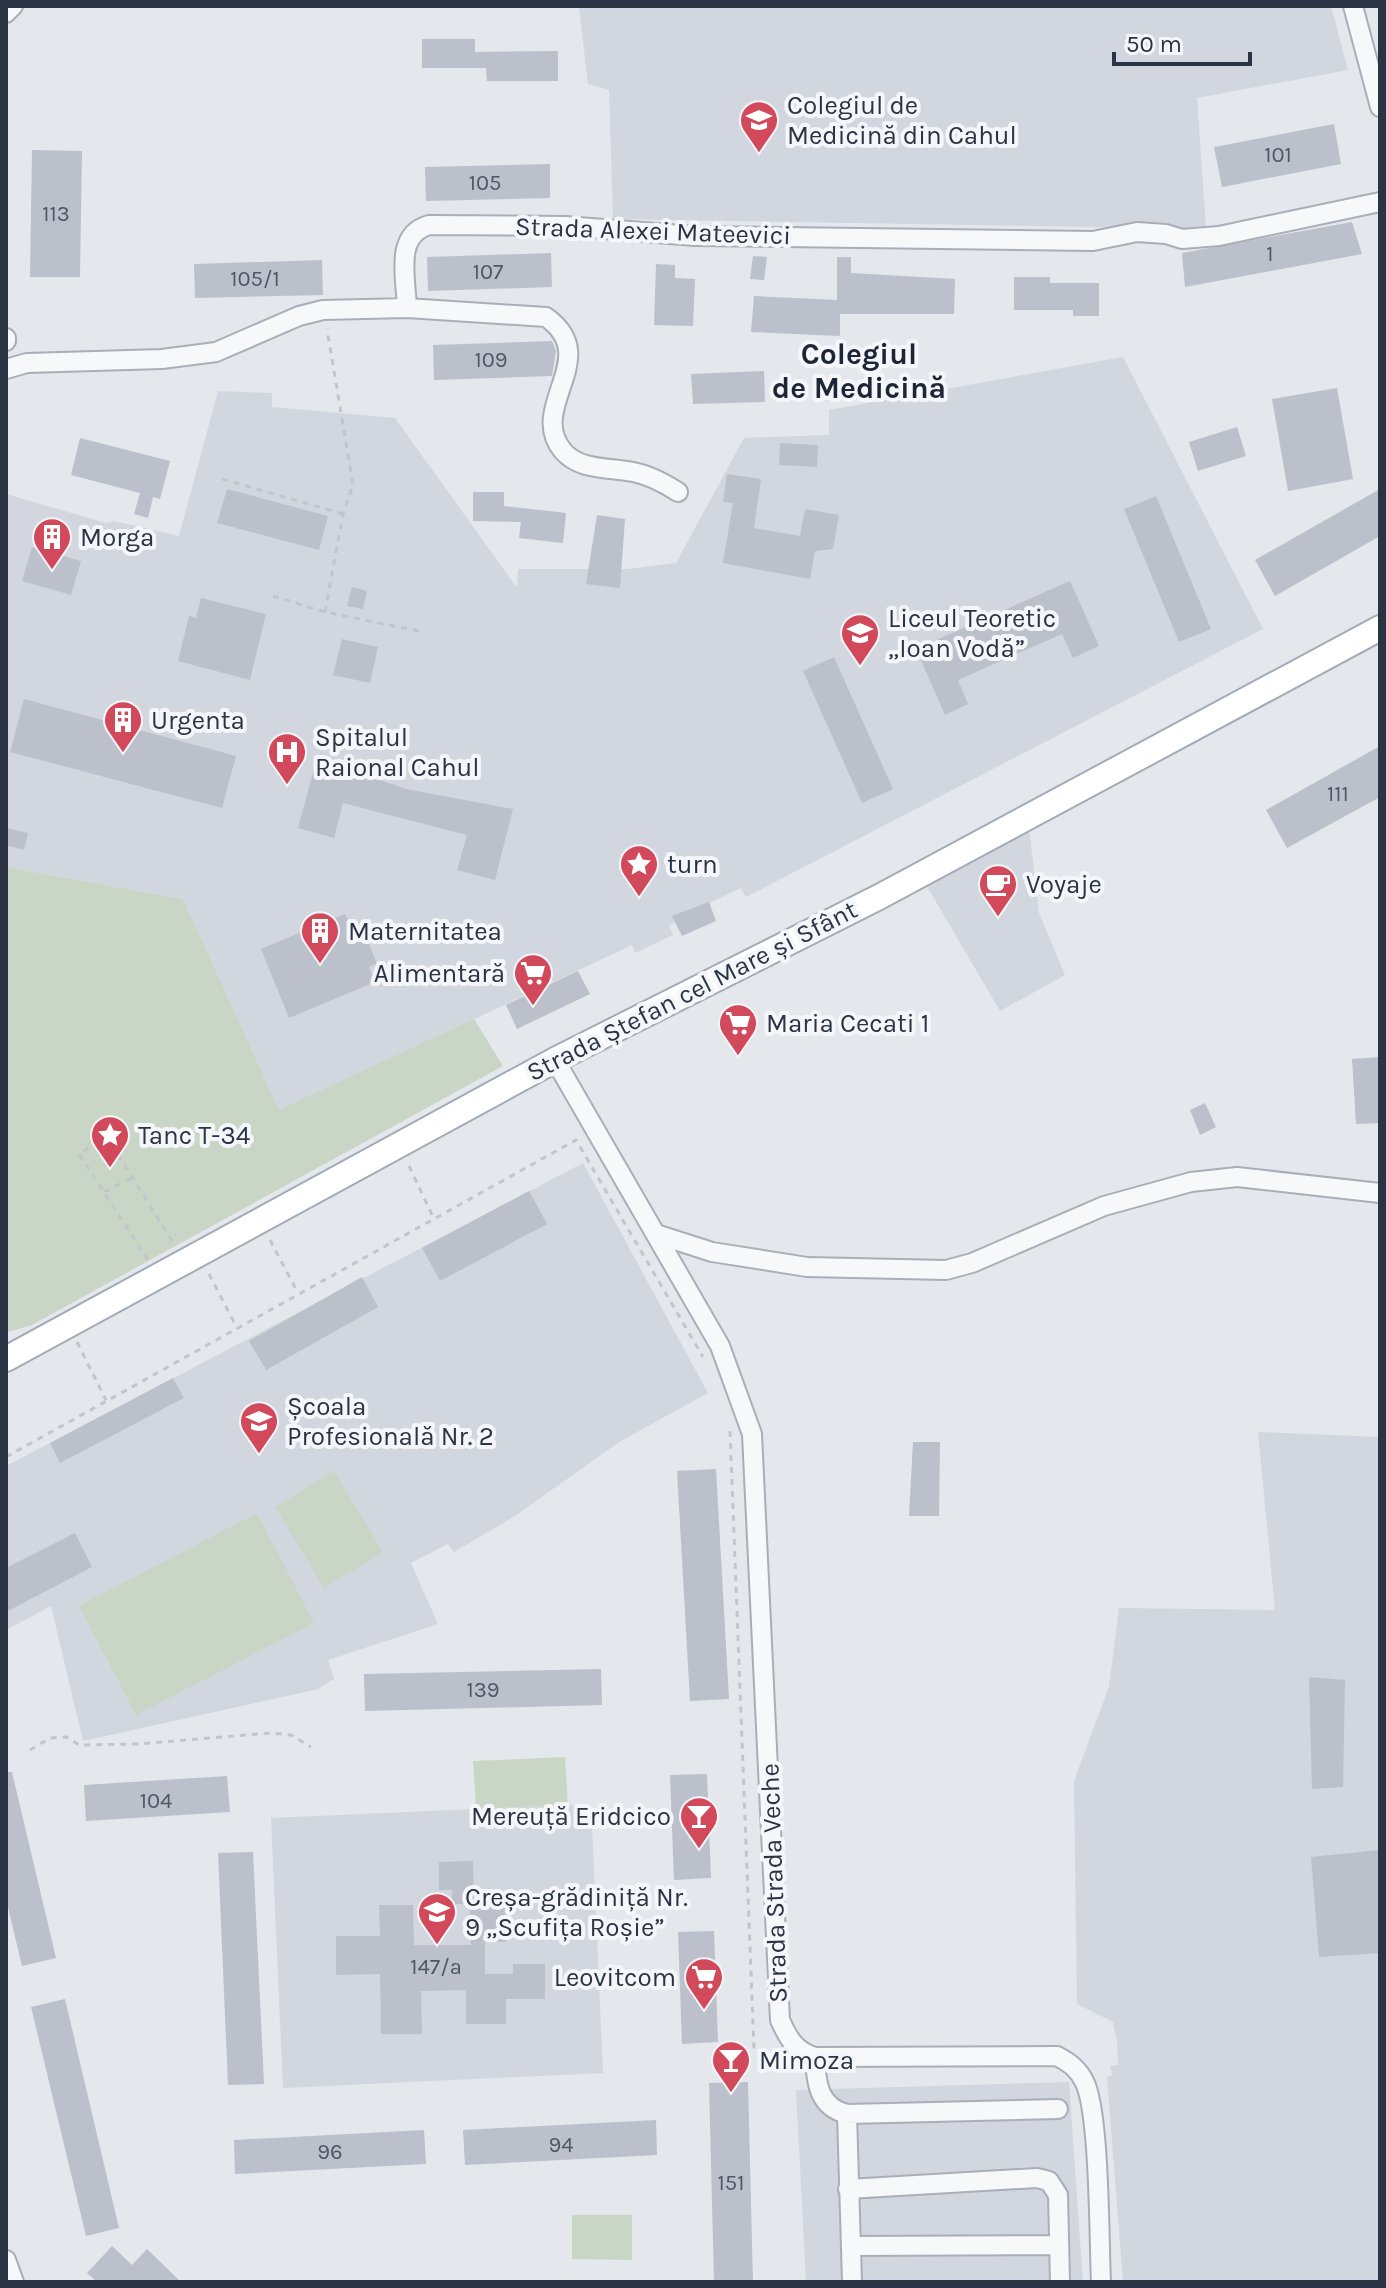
<svg xmlns="http://www.w3.org/2000/svg" width="1386" height="2288" viewBox="0 0 1386 2288" font-family="Karla,sans-serif">
  <style>
    .built { fill: #d2d6de }
    .green { fill: #c9d6c5 }
    .building { fill: #bbc0ca }
    .lines { fill: none; stroke-linecap: round; stroke-linejoin: round }
    .minor-casing { stroke: #a9aeb7; stroke-width: 22 }
    .major-casing { stroke: #a3abb8; stroke-width: 28 }
    .path { stroke: #c2c5cb; stroke-width: 3; stroke-dasharray: 6 6; stroke-linecap: butt }
    .minor { stroke: #f7f8fa; stroke-width: 18 }
    .major { stroke: #fff; stroke-width: 24 }
    .labels { text-anchor: middle; dominant-baseline: central; stroke-width: 8; stroke-linejoin: round; paint-order: stroke }
    .number-label { font-size: 22px; fill: #4f5766 }
    .poi-label { font-size: 26px; fill: #2b3445; stroke: #f4f6f9; text-anchor: start }
    .street-label { font-size: 26px; fill: #2b3445; stroke: #f4f6f9 }
    .quarter-label { font-size: 30px; font-weight: bold; fill: #1d2536; stroke: #f4f6f9 }
  </style>
  <rect width="100%" height="100%" fill="#e4e7ec"/>
  <path class="built" d="M 579,6 L 1331,6 L 1348,70 L 1197,98 L 1206,229 L 613,219 L 609,90 L 588,84 Z
    M 1123,357 L 1263,629 L 746,897 L 741,888 L 692,911 L 669,926 L 673,935 L 635,953 L 632,945 L 279,1111 L 183,899 L 6,867 L 6,494 L 106,523 L 114,521 L 179,536 L 218,391 L 272,393 L 272,407 L 395,418 L 517,588 L 518,569 L 627,569 L 676,563 L 744,438 L 829,435 L 829,410 Z
    M 1029,829 L 1039,913 L 1065,975 L 1000,1011 L 925,883 Z
    M 583,1163 L 708,1393 L 619,1442 L 515,1516 L 454,1552 L 448,1544 L 411,1563 L 438,1624 L 328,1660 L 334,1679 L 318,1689 L 83,1741 L 51,1606 L 6,1630 L 6,1466 Z
    M 1258,1432 L 1380,1437 L 1380,2282 L 1123,2282 L 1107,2077 L 1112,2075 L 1110,2066 L 1118,2065 L 1117,2041 L 1113,2022 L 1077,2004 L 1074,1781 L 1109,1687 L 1119,1608 L 1275,1610 Z
    M 591,1804 L 603,2073 L 283,2088 L 271,1818 Z
    M 1069,2082 L 1083,2282 L 806,2282 L 796,2090 Z"/>
  <path class="green" d="M 6,867 L 183,899 L 279,1110 L 474,1019 L 503,1066 L 30,1326 L 6,1332 Z
    M 334,1471 L 383,1552 L 324,1588 L 275,1507 Z
    M 257,1513 L 314,1623 L 136,1715 L 79,1606 Z
    M 565,1757 L 568,1805 L 476,1809 L 473,1761 Z
    M 572,2215 L 632,2215 L 632,2260 L 572,2259 Z"/>
  <path class="building" d="M 422,39 L 475,39 L 475,52 L 558,51 L 558,81 L 487,81 L 486,68 L 422,68 Z
    M 1334,124 L 1341,164 L 1222,187 L 1214,147 Z
    M 32,150 L 82,151 L 80,277 L 30,277 Z
    M 550,164 L 550,198 L 426,201 L 425,167 Z
    M 1352,222 L 1362,254 L 1185,287 L 1182,253 Z
    M 551,253 L 552,287 L 428,291 L 427,257 Z
    M 753,256 L 767,257 L 764,280 L 750,279 Z
    M 837,257 L 851,257 L 851,273 L 955,279 L 954,314 L 840,314 L 840,336 L 751,332 L 754,296 L 837,300 Z
    M 322,260 L 323,295 L 195,298 L 194,264 Z
    M 656,264 L 675,265 L 675,278 L 695,279 L 693,326 L 654,325 Z
    M 1014,277 L 1050,277 L 1050,283 L 1099,283 L 1099,316 L 1073,316 L 1073,310 L 1014,310 Z
    M 552,341 L 556,351 L 552,376 L 434,380 L 433,345 Z
    M 764,371 L 765,402 L 693,404 L 691,374 Z
    M 1337,388 L 1353,479 L 1288,491 L 1272,399 Z
    M 1237,427 L 1246,456 L 1198,471 L 1189,442 Z
    M 80,438 L 170,461 L 160,499 L 153,497 L 148,518 L 134,514 L 140,493 L 71,475 Z
    M 780,443 L 818,445 L 817,467 L 779,465 Z
    M 727,474 L 761,479 L 754,528 L 800,536 L 805,509 L 839,515 L 833,549 L 815,551 L 810,579 L 723,563 L 733,503 L 723,502 Z
    M 227,489 L 328,516 L 319,550 L 217,523 Z
    M 1380,489 L 1380,536 L 1275,596 L 1255,560 Z
    M 473,492 L 504,492 L 504,506 L 566,513 L 563,543 L 519,538 L 521,522 L 473,521 Z
    M 1156,496 L 1211,629 L 1179,642 L 1124,509 Z
    M 597,515 L 625,519 L 620,588 L 586,584 Z
    M 32,547 L 81,561 L 71,595 L 22,581 Z
    M 1070,581 L 1099,646 L 1073,658 L 1062,634 L 958,680 L 968,704 L 945,715 L 916,649 Z
    M 352,587 L 367,591 L 363,609 L 347,606 Z
    M 201,598 L 266,614 L 250,680 L 178,661 L 189,616 L 196,618 Z
    M 342,639 L 378,647 L 370,683 L 333,675 Z
    M 834,657 L 893,789 L 862,803 L 803,671 Z
    M 24,699 L 236,756 L 222,808 L 10,752 Z
    M 1380,746 L 1380,797 L 1287,848 L 1266,810 Z
    M 317,758 L 406,789 L 513,809 L 495,880 L 457,870 L 467,835 L 343,803 L 334,838 L 298,828 Z
    M 6,828 L 28,833 L 24,850 L 6,845 Z
    M 709,902 L 716,921 L 682,936 L 672,916 Z
    M 345,914 L 355,936 L 364,932 L 377,964 L 369,967 L 375,982 L 289,1018 L 261,949 Z
    M 578,971 L 590,994 L 517,1029 L 506,1005 Z
    M 1380,1057 L 1380,1123 L 1356,1124 L 1352,1059 Z
    M 1205,1103 L 1216,1127 L 1200,1135 L 1190,1110 Z
    M 529,1191 L 547,1224 L 440,1281 L 422,1248 Z
    M 362,1277 L 378,1307 L 266,1370 L 249,1341 Z
    M 173,1378 L 184,1398 L 60,1463 L 50,1443 Z
    M 913,1442 L 940,1442 L 939,1516 L 909,1516 Z
    M 716,1469 L 729,1699 L 690,1701 L 677,1471 Z
    M 75,1533 L 92,1567 L 6,1612 L 6,1568 Z
    M 601,1669 L 602,1705 L 365,1711 L 364,1674 Z
    M 1309,1677 L 1345,1680 L 1343,1787 L 1312,1789 Z
    M 6,1772 L 12,1772 L 56,1958 L 22,1966 L 6,1899 Z
    M 707,1774 L 711,1878 L 674,1880 L 670,1775 Z
    M 227,1776 L 230,1812 L 86,1821 L 84,1785 Z
    M 1380,1850 L 1380,1953 L 1319,1957 L 1311,1857 Z
    M 253,1852 L 264,2084 L 228,2085 L 218,1853 Z
    M 473,1861 L 474,1904 L 452,1904 L 452,1890 L 439,1890 L 439,1862 Z
    M 470,1904 L 506,1904 L 506,1942 L 485,1942 L 485,1974 L 513,1974 L 513,1964 L 545,1964 L 545,1999 L 506,1999 L 506,2024 L 466,2024 L 466,1990 L 421,1991 L 422,2034 L 381,2034 L 380,1974 L 336,1975 L 336,1936 L 380,1936 L 379,1905 L 413,1905 L 414,1945 L 471,1945 Z
    M 714,1931 L 718,2042 L 682,2044 L 678,1932 Z
    M 65,1999 L 119,2228 L 86,2236 L 31,2007 Z
    M 748,2082 L 753,2282 L 714,2282 L 709,2083 Z
    M 656,2120 L 657,2155 L 465,2165 L 463,2130 Z
    M 424,2130 L 426,2164 L 235,2174 L 234,2140 Z
    M 112,2246 L 132,2265 L 147,2249 L 181,2282 L 97,2282 L 87,2273 Z"/>
  <g class="lines">
    <defs>
      <path id="minor" d="M 1353,6 L 1380,107
        M 6,13 L 13,6
        M 407,308 L 546,317 C 604,358 526,407 563,451 C 580,471 609,467 633,472 C 649,475 664,483 678,492
        M 6,338 L 6,341
        M 6,369 L 27,363 L 162,359 L 216,352 L 299,316 L 323,310 L 407,308 C 406,278 394,235 429,225 L 565,226 L 695,236 L 1093,241 L 1137,232 L 1166,234 L 1182,239 L 1219,236 L 1380,202
        M 555,1060 L 720,1346 L 752,1434 L 780,2020 C 788,2038 795,2051 815,2057 L 1057,2056 C 1070,2063 1078,2069 1084,2081 C 1100,2110 1099,2242 1101,2282
        M 656,1234 L 712,1252 L 807,1267 L 946,1270 L 972,1263 L 1104,1206 L 1191,1182 L 1237,1177 L 1380,1193
        M 815,2057 C 816,2084 819,2107 847,2114 L 1058,2109
        M 847,2114 L 852,2282
        M 848,2189 L 1037,2178 L 1049,2181 L 1058,2195 L 1060,2282
        M 852,2246 L 1059,2245
        M 6,2260 L 14,2282"/>
      <path id="major" d="M 6,1359 L 555,1060 L 879,897 L 1380,628"/>
    </defs>
    <use href="#minor" class="minor-casing"/>
    <use href="#major" class="major-casing"/>
    <path class="path" d="M 222,479 L 343,514
      M 273,596 L 325,612 L 419,631
      M 325,612 L 343,514 L 353,485 L 327,329
      M 409,1166 L 434,1219
      M 104,1192 L 132,1178
      M 270,1240 L 298,1293
      M 148,1260 L 79,1154 L 107,1137 L 174,1244
      M 209,1274 L 237,1328
      M 77,1342 L 106,1400
      M 730,1431 L 754,2050
      M 6,1457 L 576,1140 L 703,1357
      M 30,1750 L 50,1738 L 67,1737 L 79,1745 L 137,1744 L 270,1733 L 291,1735 L 311,1747"/>
    <use href="#minor" class="minor"/>
    <use href="#major" class="major"/>
  </g>
  <defs>
    <symbol id="university-pin" viewBox="-11 -11 22 30"><path d="M0 17L-7.5 6A9.5 9.5 0 1 1 7.5 6Z" fill="#d1495b" stroke="#f4f6f9"/><path d="M0-5L7-2L0 1L-7-2ZM-4 1L0 2.5L4 1V4Q0 6-4 4Z" fill="#fff"/></symbol>
    <symbol id="building-pin" viewBox="-11 -11 22 30"><path d="M0 17L-7.5 6A9.5 9.5 0 1 1 7.5 6Z" fill="#d1495b" stroke="#f4f6f9"/><path d="M-4-6H4V6H1V3H-1V6H-4ZM-2.5-4.3h1.7v1.8h-1.7ZM.8-4.3h1.7v1.8H.8ZM-2.5-1h1.7V.8h-1.7ZM.8-1h1.7V.8H.8Z" fill="#fff"/></symbol>
    <symbol id="school-pin" viewBox="-11 -11 22 30"><path d="M0 17L-7.5 6A9.5 9.5 0 1 1 7.5 6Z" fill="#d1495b" stroke="#f4f6f9"/><path d="M0-5L7-2L0 1L-7-2ZM-4 1L0 2.5L4 1V4Q0 6-4 4Z" fill="#fff"/></symbol>
    <symbol id="hospital-pin" viewBox="-11 -11 22 30"><path d="M0 17L-7.5 6A9.5 9.5 0 1 1 7.5 6Z" fill="#d1495b" stroke="#f4f6f9"/><path d="M-5-5h3v3.5h4V-5h3V5h-3V1.5h-4V5h-3Z" fill="#fff"/></symbol>
    <symbol id="sight-pin" viewBox="-11 -11 22 30"><path d="M0 17L-7.5 6A9.5 9.5 0 1 1 7.5 6Z" fill="#d1495b" stroke="#f4f6f9"/><path d="M0-6L1.8-2.2L6-1.7L2.9 1.2L3.7 5.4L0 3.3L-3.7 5.4L-2.9 1.2L-6-1.7L-1.8-2.2Z" fill="#fff"/></symbol>
    <symbol id="cafe-pin" viewBox="-11 -11 22 30"><path d="M0 17L-7.5 6A9.5 9.5 0 1 1 7.5 6Z" fill="#d1495b" stroke="#f4f6f9"/><path d="M-5.5-4.5H6V0H3Q3 3.5 0 3.5H-2.5Q-5.5 3.5-5.5 0ZM3-3.2v2h1.7v-2ZM-6 4.5H4V6H-6Z" fill="#fff"/></symbol>
    <symbol id="supermarket-pin" viewBox="-11 -11 22 30"><path d="M0 17L-7.5 6A9.5 9.5 0 1 1 7.5 6Z" fill="#d1495b" stroke="#f4f6f9"/><path d="M-6-5.5h2.5l.6 2H6L4.5 2H-2.5L-4.4-4H-6ZM-1.5 3.2a1.3 1.3 0 1 0 .1 0ZM3 3.2a1.3 1.3 0 1 0 .1 0Z" fill="#fff"/></symbol>
    <symbol id="bar-pin" viewBox="-11 -11 22 30"><path d="M0 17L-7.5 6A9.5 9.5 0 1 1 7.5 6Z" fill="#d1495b" stroke="#f4f6f9"/><path d="M-6-5H6L.8 .8V4.5H3.5V6h-7V4.5H-.8V.8Z" fill="#fff"/></symbol>
  </defs>
  <g fill-rule="evenodd">
    <use href="#university-pin" x="737" y="98" width="44" height="60"/>
    <use href="#building-pin" x="30" y="515" width="44" height="60"/>
    <use href="#school-pin" x="838" y="611" width="44" height="60"/>
    <use href="#building-pin" x="101" y="698" width="44" height="60"/>
    <use href="#hospital-pin" x="265" y="730" width="44" height="60"/>
    <use href="#sight-pin" x="617" y="842" width="44" height="60"/>
    <use href="#cafe-pin" x="976" y="862" width="44" height="60"/>
    <use href="#building-pin" x="298" y="909" width="44" height="60"/>
    <use href="#supermarket-pin" x="511" y="951" width="44" height="60"/>
    <use href="#supermarket-pin" x="716" y="1001" width="44" height="60"/>
    <use href="#sight-pin" x="88" y="1113" width="44" height="60"/>
    <use href="#university-pin" x="237" y="1399" width="44" height="60"/>
    <use href="#bar-pin" x="677" y="1794" width="44" height="60"/>
    <use href="#school-pin" x="415" y="1890" width="44" height="60"/>
    <use href="#supermarket-pin" x="682" y="1955" width="44" height="60"/>
    <use href="#bar-pin" x="709" y="2038" width="44" height="60"/>
  </g>
  <g class="labels">
    <g class="number-label">
      <text x="1278" y="155">101</text>
      <text x="485" y="183">105</text>
      <text x="56" y="214">113</text>
      <text x="1270" y="254">1</text>
      <text x="488" y="272">107</text>
      <text x="255" y="279">105/1</text>
      <text x="491" y="360">109</text>
      <text x="1338" y="794">111</text>
      <text x="483" y="1690">139</text>
      <text x="156" y="1801">104</text>
      <text x="436" y="1967">147/a</text>
      <text x="561" y="2145">94</text>
      <text x="330" y="2152">96</text>
      <text x="731" y="2183">151</text>
    </g>
    <g class="poi-label">
      <text x="787" y="105">Colegiul de<tspan x="787" dy="30">Medicină din Cahul</tspan></text>
      <text x="80" y="537">Morga</text>
      <text x="888" y="618">Liceul Teoretic<tspan x="888" dy="30">„Ioan Vodă”</tspan></text>
      <text x="151" y="720">Urgenta</text>
      <text x="315" y="737">Spitalul<tspan x="315" dy="30">Raional Cahul</tspan></text>
      <text x="667" y="864">turn</text>
      <text x="1026" y="884">Voyaje</text>
      <text x="348" y="931">Maternitatea</text>
      <text x="505" y="973" text-anchor="end">Alimentară</text>
      <text x="766" y="1023">Maria Cecati 1</text>
      <text x="138" y="1135">Tanc T-34</text>
      <text x="287" y="1406">Școala<tspan x="287" dy="30">Profesională Nr. 2</tspan></text>
      <text x="671" y="1816" text-anchor="end">Mereuță Eridcico</text>
      <text x="465" y="1897">Creșa-grădiniță Nr.<tspan x="465" dy="30">9 „Scufița Roșie”</tspan></text>
      <text x="676" y="1977" text-anchor="end">Leovitcom</text>
      <text x="759" y="2060">Mimoza</text>
    </g>
    <g class="street-label">
      <text transform="translate(653 231) rotate(2)">Strada Alexei Mateevici</text>
      <text transform="translate(692 991) rotate(-27)">Strada Ștefan cel Mare și Sfânt</text>
      <text transform="translate(774 1883) rotate(-92)">Strada Strada Veche</text>
    </g>
    <g class="quarter-label">
      <text x="859" y="354">Colegiul<tspan x="859" dy="34">de Medicină</tspan></text>
    </g>
  </g>
  <rect width="1386" height="2288" fill="none" stroke="#2b3445" stroke-width="16"/>
  <path d="M1114 52v12h136v-12" fill="none" stroke="#2b3445" stroke-width="4"/>
  <text x="1126" y="52" font-size="24" fill="#2b3445" stroke="#f4f6f9" stroke-width="6" paint-order="stroke">50 m</text>
</svg>
